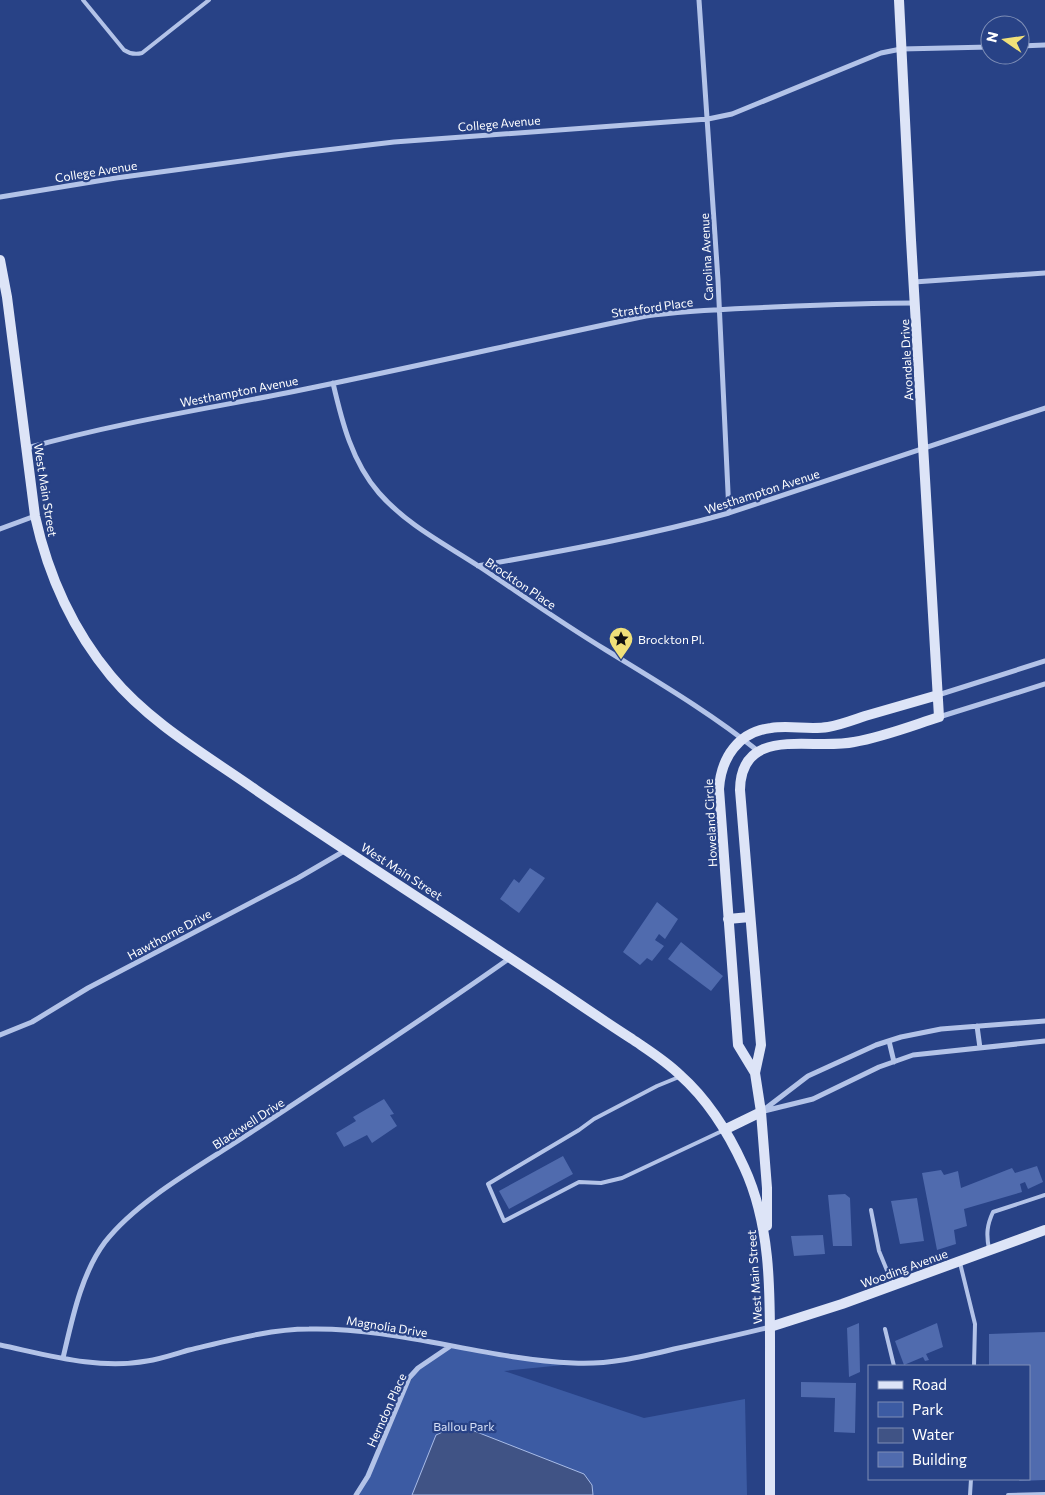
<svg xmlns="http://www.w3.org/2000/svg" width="1045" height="1495" viewBox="0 0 1045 1495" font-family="Commissioner,sans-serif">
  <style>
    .green { fill: #3c5ba3 }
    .water { fill: #405385; stroke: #a8bce8 }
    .building { fill: #506bae }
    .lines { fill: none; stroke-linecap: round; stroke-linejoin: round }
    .lane { stroke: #b3c3e8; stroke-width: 4 }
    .street { stroke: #b3c3e8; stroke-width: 5 }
    .secondary { stroke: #dde4f7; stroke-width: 10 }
    .labels { text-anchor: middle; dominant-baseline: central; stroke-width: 4.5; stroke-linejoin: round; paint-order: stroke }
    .street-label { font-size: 12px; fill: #fff; stroke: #284286 }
    .poi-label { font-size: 12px; fill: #fff; stroke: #284286; text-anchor: start }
    .park-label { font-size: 12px; fill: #d7e0f6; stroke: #284286 }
  </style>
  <rect width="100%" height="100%" fill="#284286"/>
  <path class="green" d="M 450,1346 L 575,1363 L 634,1358 L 504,1371 L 644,1418 L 745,1399 L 747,1495 L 356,1495 L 402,1396 L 418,1368 Z"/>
  <path class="water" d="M 464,1427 L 584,1474 L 592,1485 L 593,1495 L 412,1495 L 436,1435 L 447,1430 Z"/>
  <path class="building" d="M 530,868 L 545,878 L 519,913 L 500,899 L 514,879 L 519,883 Z
    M 657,902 L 678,919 L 665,939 L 659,934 L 655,940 L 664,946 L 652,961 L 647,958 L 640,965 L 623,952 Z
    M 681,942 L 723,976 L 711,991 L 668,959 Z
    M 384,1099 L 394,1114 L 390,1115 L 397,1126 L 372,1143 L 367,1135 L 344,1147 L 336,1133 L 356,1121 L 353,1117 Z
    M 563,1156 L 573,1174 L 509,1209 L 499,1191 Z
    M 1037,1166 L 1043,1182 L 1028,1189 L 1025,1182 L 1020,1184 L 1022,1192 L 964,1209 L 967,1226 L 954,1230 L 956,1244 L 937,1250 L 922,1173 L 941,1170 L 944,1175 L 958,1171 L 961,1188 L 1012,1168 L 1015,1173 Z
    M 845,1194 L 850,1198 L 852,1246 L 833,1246 L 828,1195 Z
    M 917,1198 L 924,1241 L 900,1244 L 891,1201 Z
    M 823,1235 L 825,1254 L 794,1256 L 791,1236 Z
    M 859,1323 L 860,1372 L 849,1377 L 847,1328 Z
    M 937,1323 L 943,1347 L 926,1354 L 929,1360 L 925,1361 L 923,1357 L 904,1365 L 895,1341 Z
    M 1045,1332 L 1045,1480 L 1019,1481 L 1020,1479 L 1029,1479 L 1029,1366 L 989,1366 L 989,1334 Z
    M 801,1382 L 856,1383 L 855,1433 L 834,1432 L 835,1398 L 801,1397 Z"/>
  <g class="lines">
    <path class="lane" d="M 83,0 L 124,50 C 130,54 135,55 142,53 L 209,0
      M 679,1077 L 657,1086 L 594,1119 L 579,1130 L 488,1184 L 504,1221 L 579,1182 L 601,1183 L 622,1178 L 722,1131
      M 871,1210 L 879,1251 L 893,1285
      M 989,1249 C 986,1234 987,1225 993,1212 L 1045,1195
      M 960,1263 L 975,1324 L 974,1366
      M 885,1329 L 894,1366
      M 970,1495 L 971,1479
      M 1008,1495 L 1045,1494"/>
    <path class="street" d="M 699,0 L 718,280 L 729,513
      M 1020,46 L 1045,45
      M 0,197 L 116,178 L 292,154 L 394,142 L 708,119 L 732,114 L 881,53 L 901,49 L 990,47
      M 914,282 L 1045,273
      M 333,383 C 342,422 352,462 379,493 C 407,525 445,544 480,567 C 522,595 563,624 606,650 C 658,682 711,713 758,751
      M 27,448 C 112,424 199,410 286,393 C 406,369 526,341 646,316 C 688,310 730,309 773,307 C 820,305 868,303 915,303
      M 0,529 L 35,516
      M 478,566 C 562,551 647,536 729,513 L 1045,408
      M 938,695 L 1045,661
      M 939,717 L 1045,684
      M 977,1026 L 980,1048
      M 0,1035 L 32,1022 L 88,988 L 298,878 L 346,850
      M 889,1041 L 894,1062
      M 764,1111 L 813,1099 L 879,1067 L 913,1055 L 1045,1041
      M 761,1112 L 808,1076 L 876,1045 L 901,1037 L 941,1029 L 1045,1021
      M 0,1345 C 48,1355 98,1370 147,1361 C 161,1359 175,1354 189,1350 C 227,1341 270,1329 309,1329 C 398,1327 484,1359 573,1363 C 608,1365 641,1357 674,1349 C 706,1342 738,1335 770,1327
      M 63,1358 C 72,1320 81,1274 105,1242 C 139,1198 207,1162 253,1131 C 339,1074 425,1018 510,958
      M 356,1495 L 368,1476 L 409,1378 L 418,1368 L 449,1347"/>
    <path class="secondary" d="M 0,260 L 7,297 L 35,516 C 48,575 72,629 111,676 C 150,723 206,755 256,790 C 358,860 463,926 566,995 C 588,1010 610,1025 632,1039 C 648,1050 666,1061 680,1075 C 707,1099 729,1134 744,1167 C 772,1227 770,1297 770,1362 C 770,1407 770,1451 770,1495
      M 728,919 L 750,917
      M 755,1073 L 738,1045 L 719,789 C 721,758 738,732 771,728 C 789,725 809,730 828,727 C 840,725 853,720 865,716 C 889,709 914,702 938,695
      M 761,1112 L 767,1188 L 767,1226
      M 724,1130 L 761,1112 L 755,1073 L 761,1045 L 740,790 C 741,724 812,751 854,742 C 883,737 911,726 939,717 L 911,240 L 899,0
      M 770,1327 L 842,1304 L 1045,1230"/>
  </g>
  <defs>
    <symbol id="sight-pin" viewBox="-11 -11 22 30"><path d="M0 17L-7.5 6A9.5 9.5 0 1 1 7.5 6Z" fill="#f0e079" stroke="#284286"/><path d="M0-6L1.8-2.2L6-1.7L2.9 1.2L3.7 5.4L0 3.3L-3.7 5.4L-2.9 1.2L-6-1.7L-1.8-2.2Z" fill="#111"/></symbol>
  </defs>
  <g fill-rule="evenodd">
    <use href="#sight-pin" x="607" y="625" width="28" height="38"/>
  </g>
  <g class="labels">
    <g class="street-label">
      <text transform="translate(499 123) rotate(-5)">College Avenue</text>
      <text transform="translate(96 171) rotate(-9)">College Avenue</text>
      <text transform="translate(706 257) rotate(-93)">Carolina Avenue</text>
      <text transform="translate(652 307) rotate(-8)">Stratford Place</text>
      <text transform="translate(906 360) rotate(-93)">Avondale Drive</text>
      <text transform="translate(239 391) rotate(-11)">Westhampton Avenue</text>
      <text transform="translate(46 490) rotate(81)">West Main Street</text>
      <text transform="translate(762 491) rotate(-18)">Westhampton Avenue</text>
      <text transform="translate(521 583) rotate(34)">Brockton Place</text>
      <text transform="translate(710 823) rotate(-93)">Howeland Circle</text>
      <text transform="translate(402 871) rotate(33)">West Main Street</text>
      <text transform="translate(169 934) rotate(-28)">Hawthorne Drive</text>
      <text transform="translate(248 1123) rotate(-33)">Blackwell Drive</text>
      <text transform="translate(904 1268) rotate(-20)">Wooding Avenue</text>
      <text transform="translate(754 1277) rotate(-94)">West Main Street</text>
      <text transform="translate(387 1326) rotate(9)">Magnolia Drive</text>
      <text transform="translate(386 1410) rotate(-66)">Herndon Place</text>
    </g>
    <g class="poi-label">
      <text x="638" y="639">Brockton Pl.</text>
    </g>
    <g class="park-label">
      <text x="464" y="1426">Ballou Park</text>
    </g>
  </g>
  <rect x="868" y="1365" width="162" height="115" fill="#284286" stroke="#7e8eb6"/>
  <rect x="878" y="1381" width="25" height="8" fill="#dde4f7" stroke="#7e8eb6"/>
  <text x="912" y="1390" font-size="15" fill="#ffffff">Road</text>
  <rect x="878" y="1402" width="25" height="15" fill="#3c5ba3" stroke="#7e8eb6"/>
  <text x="912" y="1415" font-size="15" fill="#ffffff">Park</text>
  <rect x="878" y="1428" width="25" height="15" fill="#405385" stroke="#7e8eb6"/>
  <text x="912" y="1440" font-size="15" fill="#ffffff">Water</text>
  <rect x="878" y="1452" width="25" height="15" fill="#506bae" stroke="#7e8eb6"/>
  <text x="912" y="1465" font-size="15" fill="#ffffff">Building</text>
  <g transform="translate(1005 40) rotate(283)"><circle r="24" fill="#284286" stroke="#7e8eb6"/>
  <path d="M0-4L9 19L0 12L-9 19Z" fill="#f0e079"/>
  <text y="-8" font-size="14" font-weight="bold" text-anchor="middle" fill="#ffffff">N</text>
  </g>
</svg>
